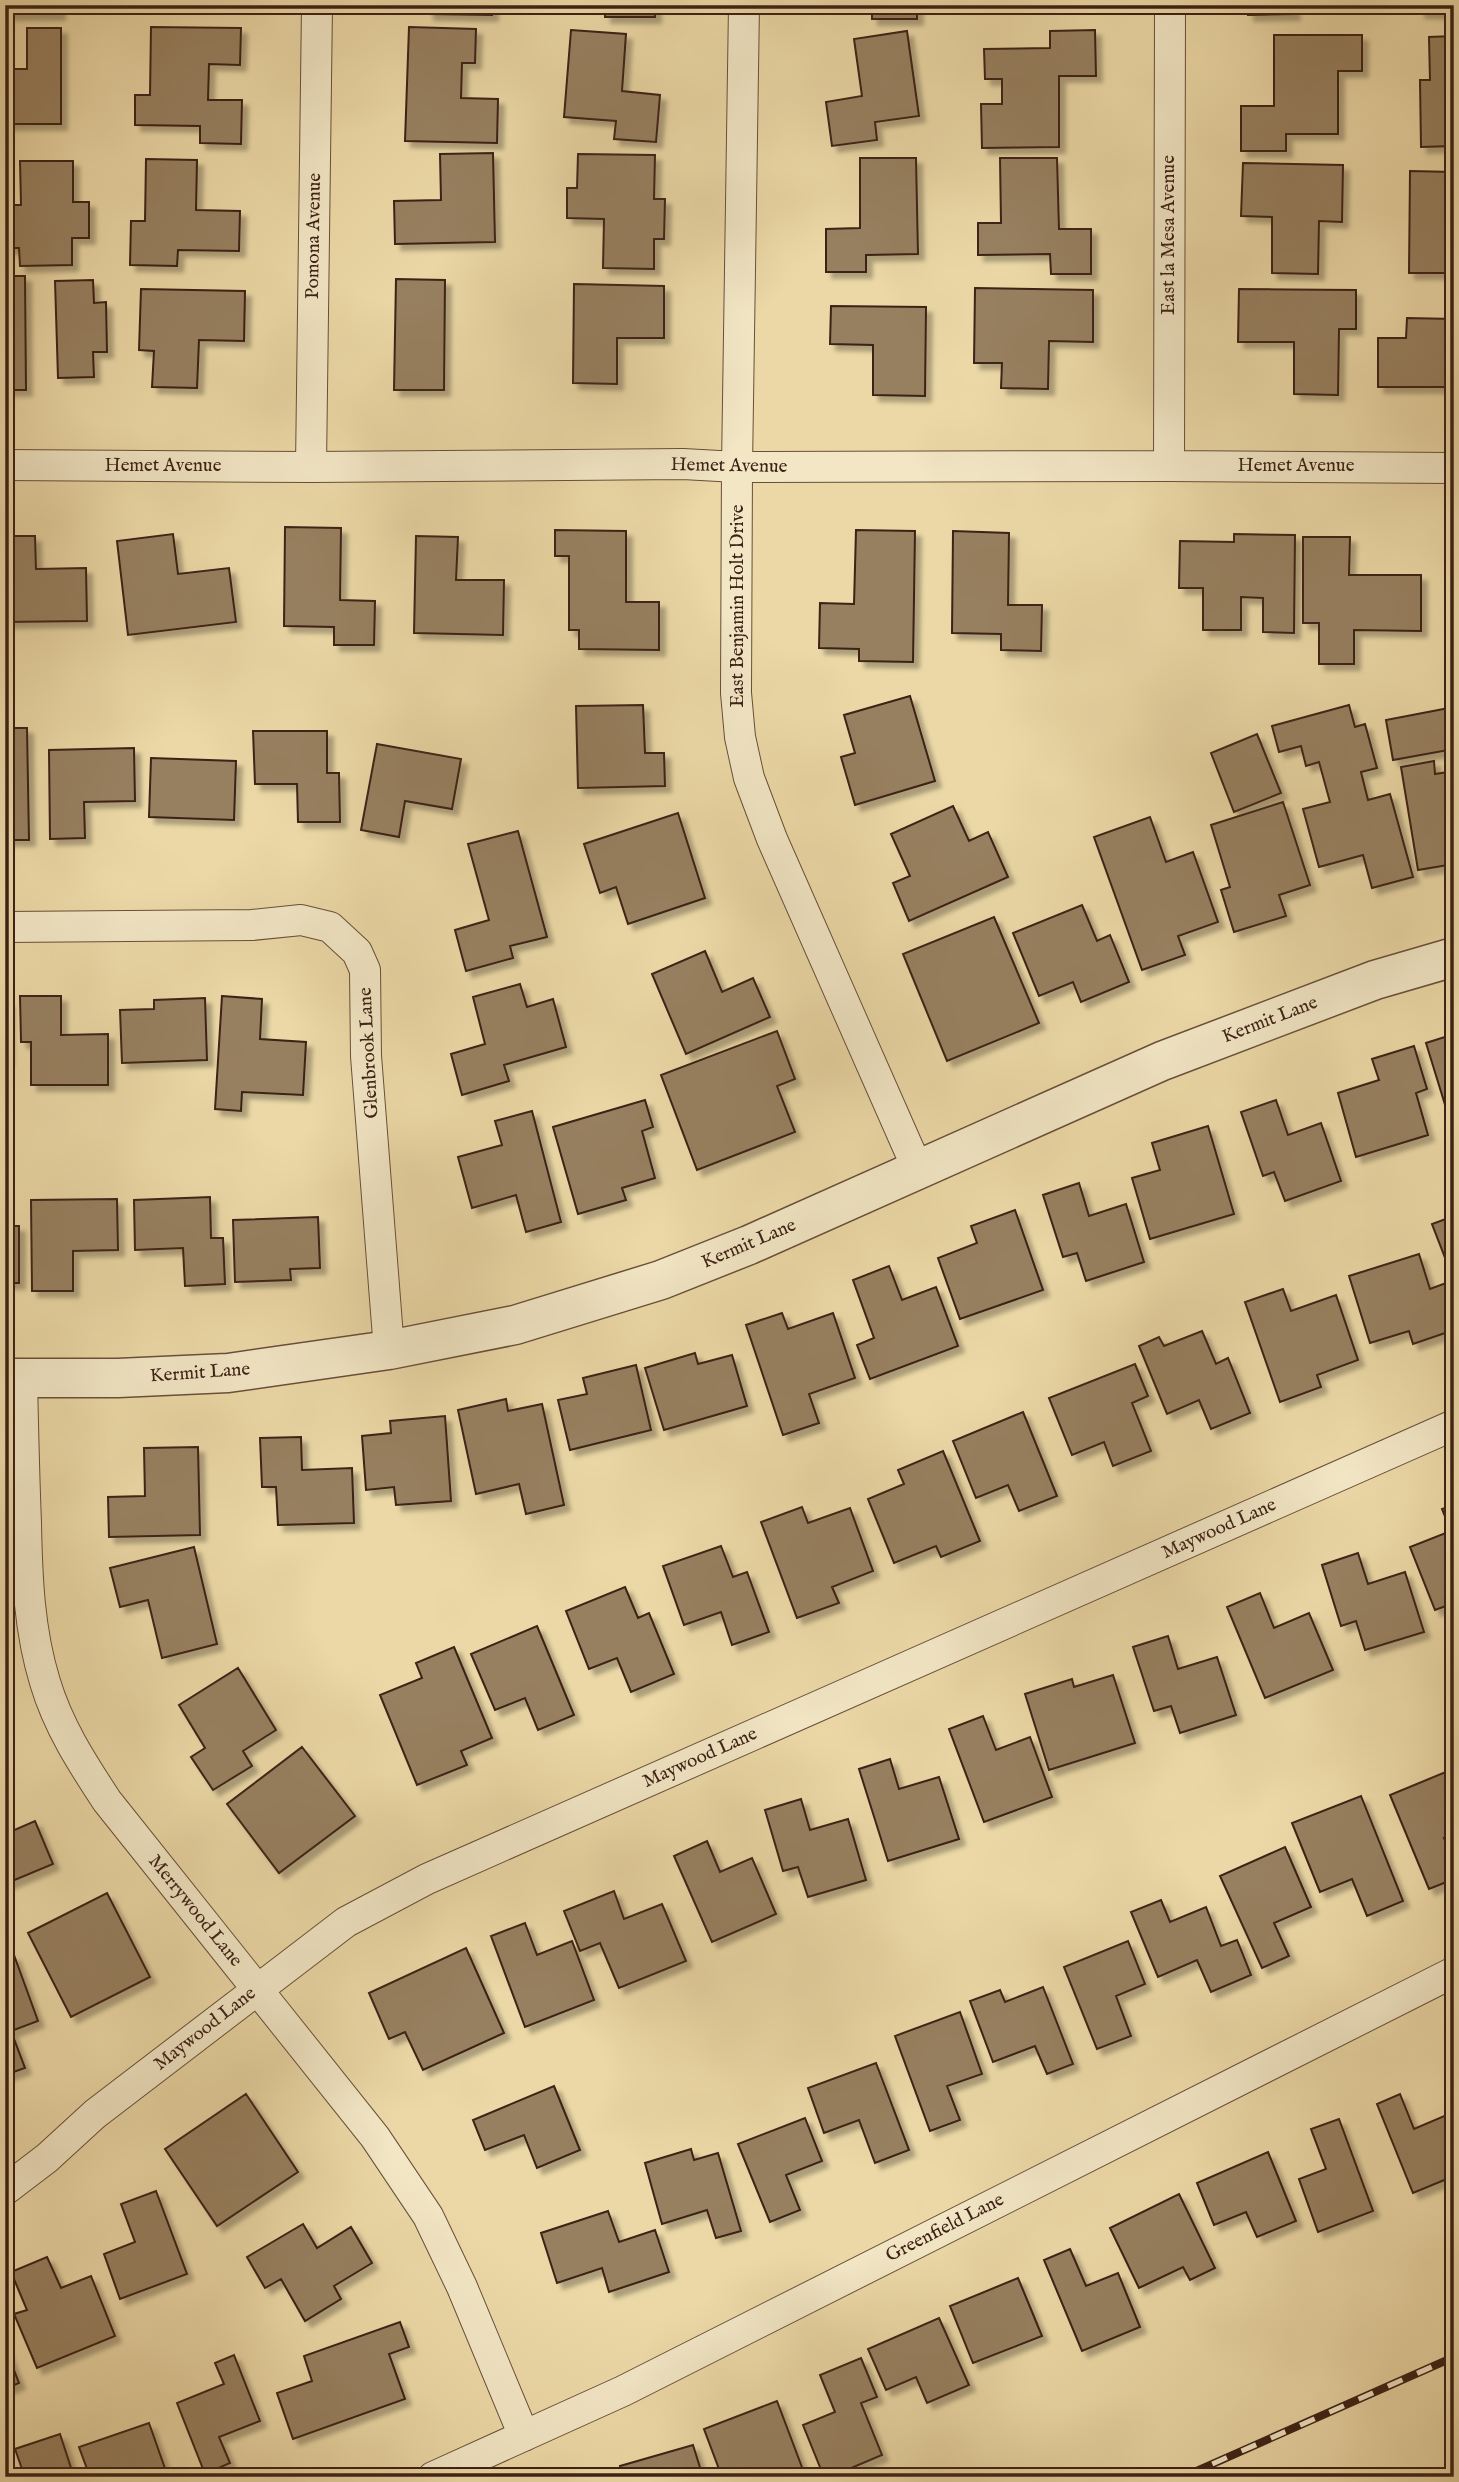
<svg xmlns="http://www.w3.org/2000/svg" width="1459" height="2482" viewBox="0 0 1459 2482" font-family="'IM FELL English',serif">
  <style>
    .building { fill: #978061; stroke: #3c2116; stroke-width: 2; filter: url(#shadow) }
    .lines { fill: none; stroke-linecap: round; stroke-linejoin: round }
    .minor-casing { stroke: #684f3a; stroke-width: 32 }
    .tertiary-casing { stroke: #684f3a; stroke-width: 41 }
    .minor { stroke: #f2e6c5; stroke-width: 30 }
    .tertiary { stroke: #f2e6c5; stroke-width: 38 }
    .rail-casing { stroke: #3c2116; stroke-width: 8 }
    .rail { stroke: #f2e6c5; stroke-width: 5; stroke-dasharray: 16; stroke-linecap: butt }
    .labels { text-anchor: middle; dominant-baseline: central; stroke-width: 5; stroke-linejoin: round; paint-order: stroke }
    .street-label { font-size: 19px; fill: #3c2116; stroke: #f2e6c5 }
  </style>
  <defs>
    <filter id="shadow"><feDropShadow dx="6" dy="6" stdDeviation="2" flood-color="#0004"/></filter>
  </defs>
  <rect width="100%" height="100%" fill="#ebd8a6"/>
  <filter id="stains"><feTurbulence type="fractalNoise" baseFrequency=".00286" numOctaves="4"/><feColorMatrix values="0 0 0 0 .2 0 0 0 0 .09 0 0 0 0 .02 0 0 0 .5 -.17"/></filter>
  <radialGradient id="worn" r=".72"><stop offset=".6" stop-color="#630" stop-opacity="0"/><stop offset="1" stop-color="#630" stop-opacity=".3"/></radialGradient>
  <path class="building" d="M 5,5 L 59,5 L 59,14 L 5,14 Z
    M 428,5 L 492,5 L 492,15 L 428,14 Z
    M 605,5 L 655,5 L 655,17 L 605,17 Z
    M 872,5 L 917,5 L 917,19 L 872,19 Z
    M 1248,5 L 1293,5 L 1294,14 L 1248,15 Z
    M 1419,5 L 1454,5 L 1454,13 L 1419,12 Z
    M 151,27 L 241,28 L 240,65 L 209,64 L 208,100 L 242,100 L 241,144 L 200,143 L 200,126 L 135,125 L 135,95 L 150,95 Z
    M 409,27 L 476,29 L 475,63 L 462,63 L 461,98 L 498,99 L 497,143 L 405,141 Z
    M 27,28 L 61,28 L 61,124 L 5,124 L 5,69 L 27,69 Z
    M 571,30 L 626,34 L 622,91 L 660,95 L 656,142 L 614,139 L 616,121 L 564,117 Z
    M 1095,30 L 1096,76 L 1059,76 L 1059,147 L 982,148 L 981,104 L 1002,104 L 1002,79 L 985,79 L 984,49 L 1050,48 L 1050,31 Z
    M 907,31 L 919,116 L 875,122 L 877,140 L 832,146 L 826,102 L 862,96 L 854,39 Z
    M 1274,35 L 1362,35 L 1362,71 L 1338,71 L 1338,134 L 1286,134 L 1286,151 L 1241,151 L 1241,106 L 1274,106 Z
    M 1454,36 L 1454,146 L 1421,147 L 1420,80 L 1430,80 L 1429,37 Z
    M 493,153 L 495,242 L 395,244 L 394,201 L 441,200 L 440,154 Z
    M 578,154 L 655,155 L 654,199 L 665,199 L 664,239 L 654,239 L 654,269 L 603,268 L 604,219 L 567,218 L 567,188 L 577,188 Z
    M 860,158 L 916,158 L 918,254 L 866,255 L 866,272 L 826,272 L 826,229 L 860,228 Z
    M 1000,158 L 1057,158 L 1059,229 L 1091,229 L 1091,274 L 1051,274 L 1050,254 L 978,255 L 978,223 L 1001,223 Z
    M 146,159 L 197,160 L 196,210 L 240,211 L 239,251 L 178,250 L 177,266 L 130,265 L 131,221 L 145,221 Z
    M 20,161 L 73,161 L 73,202 L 89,202 L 89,238 L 72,238 L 72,265 L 20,266 L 19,248 L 5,248 L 5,205 L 21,205 Z
    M 1243,163 L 1343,165 L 1342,222 L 1319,221 L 1318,274 L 1272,273 L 1272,217 L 1241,216 Z
    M 1410,171 L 1454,172 L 1454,273 L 1409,273 Z
    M 5,276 L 25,276 L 26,390 L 5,390 Z
    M 396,279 L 445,280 L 444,390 L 394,390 Z
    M 93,280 L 94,303 L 106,302 L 107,352 L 93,352 L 94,377 L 58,378 L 55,281 Z
    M 574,284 L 664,286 L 664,338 L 617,338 L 617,384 L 573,383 Z
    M 975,288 L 1093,290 L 1093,342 L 1049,341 L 1048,389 L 1001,388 L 1002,363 L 974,363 Z
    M 141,289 L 245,291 L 244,341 L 199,340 L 197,388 L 152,387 L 154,351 L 139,350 Z
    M 1239,289 L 1356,290 L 1356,329 L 1339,329 L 1338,395 L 1294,394 L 1294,342 L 1238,342 Z
    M 831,306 L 926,307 L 925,396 L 873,395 L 873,345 L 830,344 Z
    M 1407,318 L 1454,319 L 1454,387 L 1378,387 L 1378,338 L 1406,338 Z
    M 285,527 L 341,528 L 340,600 L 375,601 L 374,645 L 334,645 L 334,627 L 284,626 Z
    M 555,530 L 626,531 L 626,602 L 659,602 L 659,650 L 579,649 L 579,630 L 569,630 L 569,556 L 555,556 Z
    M 856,530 L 915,531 L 913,662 L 859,661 L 859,649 L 819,648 L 820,603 L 854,604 Z
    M 953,531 L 1009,533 L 1008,605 L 1042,605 L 1041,651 L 1001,650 L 1001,634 L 952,633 Z
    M 173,534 L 178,574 L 229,568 L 236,622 L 128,635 L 117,541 Z
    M 1234,534 L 1295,535 L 1294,633 L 1263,632 L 1263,598 L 1241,597 L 1241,630 L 1203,630 L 1203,588 L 1179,588 L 1180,541 L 1234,542 Z
    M 5,536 L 35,536 L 36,569 L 86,568 L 87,621 L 5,622 Z
    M 416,536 L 458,537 L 456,580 L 504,580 L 503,635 L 414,633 Z
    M 1303,537 L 1350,537 L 1349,575 L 1421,575 L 1421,631 L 1354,630 L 1354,664 L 1319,664 L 1319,623 L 1303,623 Z
    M 1447,542 L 1454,542 L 1454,639 L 1446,639 Z
    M 910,696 L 935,781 L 855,805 L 841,757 L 855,753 L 844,715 Z
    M 643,705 L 645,753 L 664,753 L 665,786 L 578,788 L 576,706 Z
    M 1349,705 L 1355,727 L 1365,724 L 1377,768 L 1361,772 L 1368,800 L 1390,794 L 1413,877 L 1372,888 L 1363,855 L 1319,867 L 1303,809 L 1330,802 L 1319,762 L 1306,766 L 1301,746 L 1279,752 L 1272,726 Z
    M 1454,707 L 1454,749 L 1393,760 L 1386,720 Z
    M 5,728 L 27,728 L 29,840 L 5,840 Z
    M 253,731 L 327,731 L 327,773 L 339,773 L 340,822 L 298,822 L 297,784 L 255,784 Z
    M 1257,734 L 1281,793 L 1234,812 L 1211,753 Z
    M 377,744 L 461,759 L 452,809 L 405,801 L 399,837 L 361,830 Z
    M 134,748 L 135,801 L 84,802 L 85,838 L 50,839 L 49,750 Z
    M 151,758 L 236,761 L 234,820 L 149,817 Z
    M 1434,761 L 1435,774 L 1454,771 L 1454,864 L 1418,870 L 1401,767 Z
    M 1283,802 L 1310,885 L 1279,895 L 1286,916 L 1234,932 L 1221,890 L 1230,887 L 1211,825 Z
    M 953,806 L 969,841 L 988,832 L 1008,877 L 909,921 L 893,883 L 910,876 L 891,834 Z
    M 678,813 L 705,898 L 628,924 L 616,887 L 600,893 L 584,844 Z
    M 1150,817 L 1166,862 L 1193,852 L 1218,922 L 1178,936 L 1185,955 L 1142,970 L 1094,837 Z
    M 518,831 L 547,937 L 510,946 L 513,958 L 466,971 L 455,930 L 489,920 L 468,844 Z
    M 1082,905 L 1097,941 L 1110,935 L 1129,982 L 1081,1002 L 1073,982 L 1039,996 L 1013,933 Z
    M 994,917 L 1039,1023 L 947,1061 L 903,954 Z
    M 705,951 L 722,992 L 753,978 L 770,1017 L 686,1054 L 652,974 Z
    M 520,984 L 527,1007 L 553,999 L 566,1047 L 504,1065 L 509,1081 L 462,1095 L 451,1054 L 485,1044 L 473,997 Z
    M 20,996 L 61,996 L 61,1035 L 108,1034 L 108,1085 L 31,1085 L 31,1042 L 21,1042 Z
    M 222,996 L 262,999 L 260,1039 L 306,1042 L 303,1095 L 242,1092 L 241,1111 L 215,1109 Z
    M 205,998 L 207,1060 L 122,1063 L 120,1010 L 154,1009 L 154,1000 Z
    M 5,1002 L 8,1002 L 7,1059 L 5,1059 Z
    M 777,1031 L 795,1079 L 777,1086 L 795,1132 L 697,1170 L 661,1075 Z
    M 1454,1034 L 1454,1134 L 1426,1043 Z
    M 1414,1046 L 1427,1089 L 1416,1093 L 1428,1135 L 1356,1157 L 1338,1093 L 1379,1080 L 1372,1059 Z
    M 645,1100 L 653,1127 L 642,1131 L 655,1178 L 622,1188 L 626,1200 L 578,1214 L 553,1127 Z
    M 1276,1100 L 1288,1135 L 1321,1123 L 1341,1181 L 1285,1201 L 1274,1172 L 1263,1176 L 1241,1112 Z
    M 532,1111 L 561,1222 L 526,1232 L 516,1195 L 472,1208 L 458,1157 L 502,1145 L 495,1121 Z
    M 1208,1126 L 1234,1214 L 1150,1239 L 1132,1178 L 1160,1170 L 1152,1143 Z
    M 1079,1183 L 1089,1216 L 1126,1204 L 1144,1262 L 1086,1281 L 1077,1253 L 1063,1257 L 1043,1195 Z
    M 210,1197 L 211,1238 L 223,1238 L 225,1284 L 185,1286 L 183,1248 L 135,1250 L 134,1200 Z
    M 117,1199 L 118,1250 L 73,1251 L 73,1291 L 32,1291 L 31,1200 Z
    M 1015,1210 L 1043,1290 L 960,1319 L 938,1258 L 977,1243 L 971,1226 Z
    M 1454,1216 L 1454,1281 L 1432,1224 Z
    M 318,1217 L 320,1268 L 290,1269 L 291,1280 L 235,1282 L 233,1220 Z
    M 5,1226 L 19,1226 L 19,1283 L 5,1283 Z
    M 1419,1254 L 1430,1289 L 1446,1283 L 1454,1306 L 1454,1330 L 1413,1344 L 1409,1331 L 1370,1343 L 1349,1276 Z
    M 889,1266 L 902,1300 L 936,1287 L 958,1346 L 870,1379 L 857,1345 L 874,1338 L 853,1280 Z
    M 1283,1289 L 1291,1311 L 1336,1295 L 1358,1360 L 1317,1375 L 1321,1387 L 1280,1402 L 1245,1302 Z
    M 782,1313 L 788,1329 L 833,1313 L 855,1378 L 809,1394 L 819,1423 L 783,1435 L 746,1325 Z
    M 1202,1331 L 1216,1364 L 1228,1358 L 1250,1413 L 1211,1429 L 1199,1400 L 1167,1414 L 1139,1346 L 1159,1337 L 1164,1346 Z
    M 695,1353 L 698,1364 L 732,1355 L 747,1406 L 664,1430 L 645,1368 Z
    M 1135,1364 L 1148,1396 L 1132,1403 L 1151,1451 L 1113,1466 L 1104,1442 L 1072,1455 L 1049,1398 Z
    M 636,1365 L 651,1430 L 570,1450 L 558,1400 L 587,1394 L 583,1378 Z
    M 506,1399 L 508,1411 L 542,1404 L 564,1505 L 526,1514 L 519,1484 L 476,1494 L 458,1410 Z
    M 1023,1412 L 1057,1496 L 1019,1511 L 1008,1485 L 976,1498 L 953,1441 Z
    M 445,1416 L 451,1501 L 396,1505 L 394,1487 L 366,1490 L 362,1436 L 391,1433 L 390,1421 Z
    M 301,1437 L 302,1470 L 352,1468 L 354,1523 L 278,1525 L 276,1487 L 262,1487 L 260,1438 Z
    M 198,1447 L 200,1535 L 109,1537 L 108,1497 L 145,1496 L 144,1448 Z
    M 943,1451 L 980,1541 L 941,1557 L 936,1546 L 894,1563 L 868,1499 L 904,1484 L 898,1470 Z
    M 1454,1505 L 1454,1603 L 1435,1610 L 1410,1547 L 1451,1531 L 1442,1509 Z
    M 802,1507 L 808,1523 L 850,1508 L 873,1571 L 832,1587 L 839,1603 L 797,1618 L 761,1522 Z
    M 721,1546 L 733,1577 L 747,1572 L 769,1632 L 732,1645 L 721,1612 L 684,1625 L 663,1566 Z
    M 194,1547 L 217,1644 L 162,1658 L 148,1600 L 120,1607 L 110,1568 Z
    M 1358,1553 L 1368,1584 L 1405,1572 L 1424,1632 L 1365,1650 L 1356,1621 L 1341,1626 L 1322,1565 Z
    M 625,1587 L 638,1618 L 649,1613 L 674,1674 L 631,1692 L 617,1658 L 589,1669 L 566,1611 Z
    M 1260,1593 L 1274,1628 L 1309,1613 L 1333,1670 L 1265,1698 L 1227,1607 Z
    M 537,1626 L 574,1715 L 538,1730 L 525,1698 L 495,1710 L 471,1654 Z
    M 1168,1636 L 1178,1669 L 1217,1657 L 1236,1715 L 1180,1733 L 1171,1706 L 1154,1711 L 1133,1647 Z
    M 454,1647 L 492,1738 L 461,1751 L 467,1765 L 417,1785 L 380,1695 L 422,1678 L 416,1663 Z
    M 238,1668 L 276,1730 L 243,1751 L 252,1766 L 213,1790 L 191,1757 L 205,1748 L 179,1705 Z
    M 1113,1675 L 1135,1743 L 1049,1770 L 1025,1694 L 1072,1679 L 1074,1687 Z
    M 983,1716 L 996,1750 L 1030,1737 L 1052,1797 L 984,1822 L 949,1729 Z
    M 302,1747 L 355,1816 L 279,1873 L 227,1804 Z
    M 890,1759 L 899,1789 L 939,1777 L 959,1839 L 888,1861 L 859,1769 Z
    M 1453,1769 L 1454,1835 L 1444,1838 L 1454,1862 L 1454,1879 L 1429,1889 L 1390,1795 Z
    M 1361,1796 L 1403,1901 L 1367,1916 L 1352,1879 L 1320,1892 L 1292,1823 Z
    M 801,1799 L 810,1830 L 848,1819 L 866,1880 L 808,1897 L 798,1867 L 783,1871 L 765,1810 Z
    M 5,1820 L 10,1832 L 35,1821 L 53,1864 L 5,1884 Z
    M 707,1841 L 720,1872 L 752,1858 L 776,1914 L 712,1942 L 674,1856 Z
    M 1285,1847 L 1311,1907 L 1274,1923 L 1289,1956 L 1262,1968 L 1220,1876 Z
    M 614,1891 L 624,1919 L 662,1904 L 686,1961 L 619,1988 L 600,1943 L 580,1951 L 564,1911 Z
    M 107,1893 L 150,1977 L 71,2017 L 28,1933 Z
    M 1161,1900 L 1170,1922 L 1206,1907 L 1221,1946 L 1237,1940 L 1251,1975 L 1211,1992 L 1197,1960 L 1158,1977 L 1131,1912 Z
    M 525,1923 L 537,1955 L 572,1941 L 594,2000 L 525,2027 L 491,1936 Z
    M 1128,1941 L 1145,1984 L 1116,1996 L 1131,2036 L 1097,2049 L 1064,1967 Z
    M 466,1948 L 504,2033 L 423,2070 L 405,2032 L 389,2039 L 369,1993 Z
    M 14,1955 L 38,2021 L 11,2031 L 25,2068 L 5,2075 L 5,1958 Z
    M 1043,1987 L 1073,2064 L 1047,2074 L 1035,2046 L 993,2062 L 970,2001 L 1000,1990 L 1005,2002 Z
    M 960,2012 L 982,2074 L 947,2086 L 960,2120 L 930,2131 L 895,2036 Z
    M 876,2063 L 909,2150 L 875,2163 L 859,2120 L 824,2133 L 808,2088 Z
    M 554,2086 L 580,2150 L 537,2168 L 524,2135 L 485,2150 L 473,2120 Z
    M 246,2094 L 298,2172 L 217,2226 L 165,2149 Z
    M 1400,2094 L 1414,2129 L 1449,2114 L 1454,2126 L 1454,2176 L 1413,2193 L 1377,2104 Z
    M 805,2118 L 822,2161 L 786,2175 L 800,2210 L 770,2222 L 738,2144 Z
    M 1339,2119 L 1373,2211 L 1318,2232 L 1299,2179 L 1326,2169 L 1311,2129 Z
    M 691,2149 L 694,2160 L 718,2153 L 741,2231 L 716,2238 L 707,2210 L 662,2224 L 645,2163 Z
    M 1268,2152 L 1296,2221 L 1257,2237 L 1246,2212 L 1214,2225 L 1197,2183 Z
    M 156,2191 L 187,2274 L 120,2299 L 104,2254 L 135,2242 L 121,2204 Z
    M 1179,2194 L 1215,2268 L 1190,2280 L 1183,2267 L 1139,2288 L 1110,2228 Z
    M 608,2211 L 619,2242 L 655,2230 L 669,2272 L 609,2292 L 602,2268 L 557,2283 L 541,2233 Z
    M 303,2224 L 317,2248 L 351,2227 L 372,2263 L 334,2286 L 341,2299 L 305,2321 L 281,2279 L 265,2288 L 247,2257 Z
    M 1070,2249 L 1086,2286 L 1118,2273 L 1140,2327 L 1082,2351 L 1044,2260 Z
    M 47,2257 L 61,2288 L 91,2276 L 115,2336 L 37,2368 L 14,2314 L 27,2310 L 11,2272 Z
    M 1018,2278 L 1042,2336 L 973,2363 L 950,2306 Z
    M 939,2318 L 969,2385 L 927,2403 L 916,2377 L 886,2390 L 868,2349 Z
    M 400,2322 L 409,2347 L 389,2354 L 405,2399 L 293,2439 L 277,2393 L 312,2381 L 304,2356 Z
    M 5,2347 L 19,2383 L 5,2389 Z
    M 234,2355 L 260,2421 L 219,2437 L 230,2463 L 205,2474 L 177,2403 L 224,2384 L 215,2363 Z
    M 861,2358 L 877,2397 L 861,2403 L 882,2455 L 830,2477 L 824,2477 L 803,2425 L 835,2412 L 820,2375 Z
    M 777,2401 L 803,2470 L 786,2477 L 722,2477 L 704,2429 Z
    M 149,2423 L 168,2477 L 138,2477 L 137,2474 L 128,2477 L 90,2477 L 79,2447 Z
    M 60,2434 L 74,2477 L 5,2477 L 5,2474 L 22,2469 L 15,2449 Z
    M 693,2445 L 703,2477 L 623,2477 L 620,2466 Z"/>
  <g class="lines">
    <defs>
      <path id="minor" d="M 744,5 L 737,467 L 736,693 L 740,737 L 749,778 L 772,839 L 918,1170
        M 5,465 L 311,467 L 683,464 L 737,467 L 1169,466 L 1454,468
        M 1169,466 L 1170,5
        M 311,467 L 317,5
        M 5,927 L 252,925 L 301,920 L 330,927 L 357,952 L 365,970 L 366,1056 L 389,1350
        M 22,1378 C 23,1426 24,1474 26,1523 C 27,1577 29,1630 45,1682 C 58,1726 82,1763 107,1801 L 375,2137 L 428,2216 L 462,2287 L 524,2436
        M 5,2190 L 47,2158 L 95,2114 L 346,1922 L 427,1879 L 1454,1425
        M 433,2477 L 623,2391 L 1454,1972"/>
      <path id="tertiary" d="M 5,1378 L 118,1378 L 228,1373 L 389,1350 L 515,1325 L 661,1280 L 749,1245 L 1162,1061 L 1375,980 L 1454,957"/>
    </defs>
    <use href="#minor" class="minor-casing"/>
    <use href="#tertiary" class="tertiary-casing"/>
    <use href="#minor" class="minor"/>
    <use href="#tertiary" class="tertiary"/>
    <defs>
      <path id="rail" d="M 1183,2477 L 1454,2357"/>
    </defs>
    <use href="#rail" class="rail-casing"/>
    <use href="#rail" class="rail"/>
  </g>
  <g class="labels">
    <g class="street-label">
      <text transform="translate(1169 235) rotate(-90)">East la Mesa Avenue</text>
      <text transform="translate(314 236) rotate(-89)">Pomona Avenue</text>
      <text x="163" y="466">Hemet Avenue</text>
      <text transform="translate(729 466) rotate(1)">Hemet Avenue</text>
      <text x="1296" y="466">Hemet Avenue</text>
      <text transform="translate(738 606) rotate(-90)">East Benjamin Holt Drive</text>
      <text transform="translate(1270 1020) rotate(-21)">Kermit Lane</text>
      <text transform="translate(369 1053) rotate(-93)">Glenbrook Lane</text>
      <text transform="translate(749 1244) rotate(-23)">Kermit Lane</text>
      <text transform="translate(200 1373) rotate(-4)">Kermit Lane</text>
      <text transform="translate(1219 1529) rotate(-24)">Maywood Lane</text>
      <text transform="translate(700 1758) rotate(-24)">Maywood Lane</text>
      <text transform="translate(195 1911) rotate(51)">Merrywood Lane</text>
      <text transform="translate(205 2029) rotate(-38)">Maywood Lane</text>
      <text transform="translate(945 2228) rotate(-27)">Greenfield Lane</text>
    </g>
  </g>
  <rect width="1459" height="2482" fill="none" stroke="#ebd8a6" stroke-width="28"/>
  <rect x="7" y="7" width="1445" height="2468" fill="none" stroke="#3c2116" stroke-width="3.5"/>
  <rect x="14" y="14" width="1431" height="2454" fill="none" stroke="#3c2116" stroke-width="2"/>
  <rect width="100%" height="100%" filter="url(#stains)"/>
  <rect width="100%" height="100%" fill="url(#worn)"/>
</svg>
